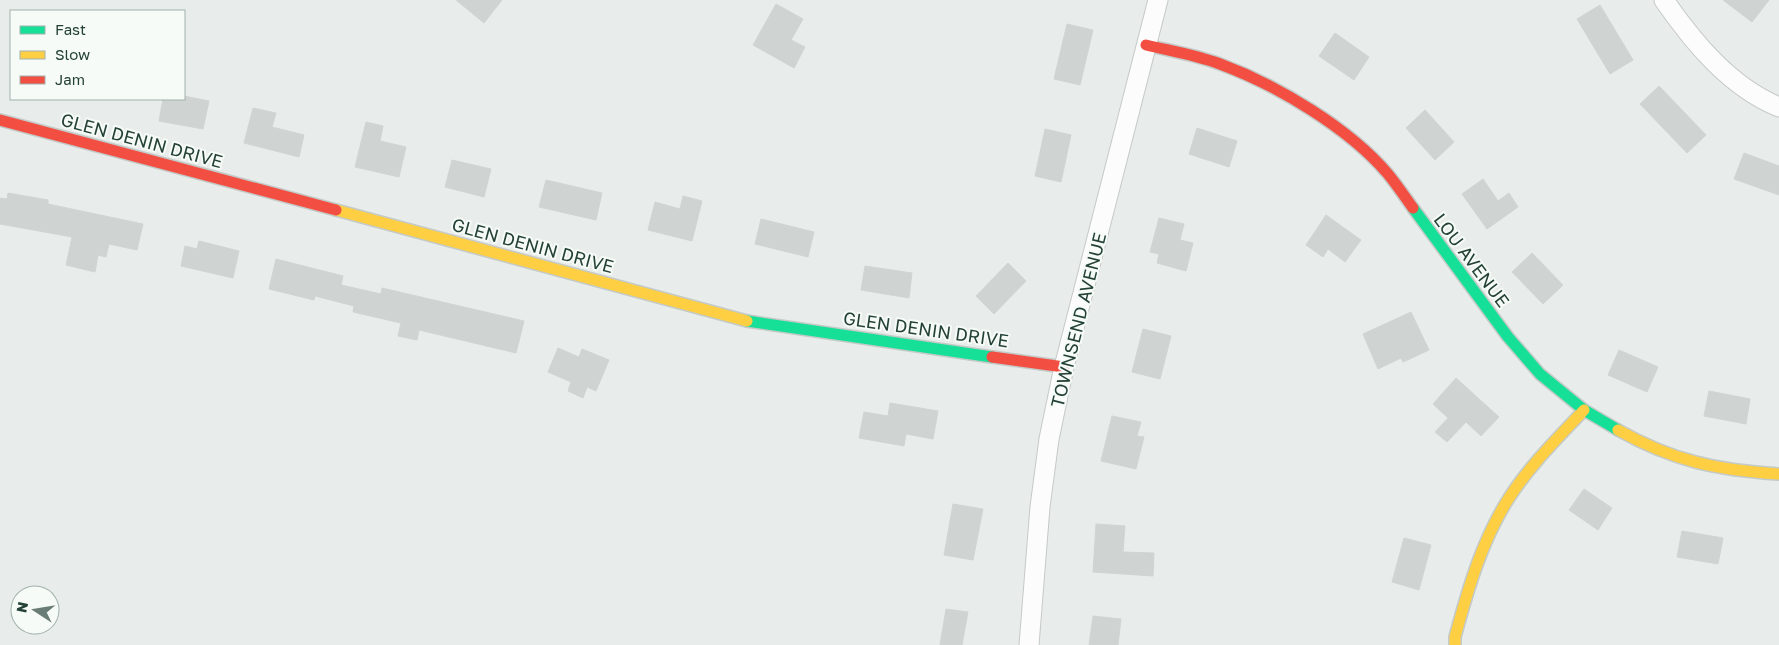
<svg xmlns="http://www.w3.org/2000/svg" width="1779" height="645" viewBox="0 0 1779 645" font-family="'Golos Text',sans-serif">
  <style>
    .building { fill: #cfd3d1; stroke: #d0d5d3 }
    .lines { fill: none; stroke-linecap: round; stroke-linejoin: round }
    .street-casing { stroke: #c5c9c7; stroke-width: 21 }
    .fast-casing { stroke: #c3cac7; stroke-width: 14 }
    .slow-casing { stroke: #c3cac7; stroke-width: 14 }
    .jam-casing { stroke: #c3cac7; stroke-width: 14 }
    .street { stroke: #fcfcfc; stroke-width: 19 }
    .fast { stroke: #16e098; stroke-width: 11 }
    .slow { stroke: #ffcf43; stroke-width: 11 }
    .jam { stroke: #f24e42; stroke-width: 11 }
    .labels { text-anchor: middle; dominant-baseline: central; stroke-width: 4; stroke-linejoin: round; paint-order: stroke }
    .street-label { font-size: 18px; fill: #244137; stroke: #f6fbf8 }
  </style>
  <rect width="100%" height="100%" fill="#e8ecea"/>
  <path class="building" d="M 456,0 L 502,0 L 484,23 Z
    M 1723,0 L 1769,0 L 1752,22 Z
    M 776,4 L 803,19 L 791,40 L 805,47 L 794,68 L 753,45 Z
    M 1600,5 L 1633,60 L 1610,74 L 1577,19 Z
    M 1067,24 L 1093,30 L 1080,85 L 1054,79 Z
    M 1335,33 L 1369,57 L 1354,80 L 1319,56 Z
    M 1659,86 L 1706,135 L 1687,153 L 1640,104 Z
    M 184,96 L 209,101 L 203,129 L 159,121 L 163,99 L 184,99 Z
    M 253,108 L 276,113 L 272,127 L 304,135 L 299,157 L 244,143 Z
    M 1425,110 L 1454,142 L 1435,160 L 1406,128 Z
    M 366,122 L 383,126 L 380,141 L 406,147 L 399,177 L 355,167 Z
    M 1197,128 L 1237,141 L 1229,167 L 1189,154 Z
    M 1045,129 L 1071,135 L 1061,182 L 1035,176 Z
    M 1744,153 L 1779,166 L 1779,195 L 1734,179 Z
    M 452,160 L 491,169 L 484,197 L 445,187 Z
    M 1483,179 L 1498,201 L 1509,193 L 1518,207 L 1487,229 L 1462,194 Z
    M 546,180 L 602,193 L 596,220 L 539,207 Z
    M 8,193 L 48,200 L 48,204 L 143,224 L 137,250 L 109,244 L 106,257 L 98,255 L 95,272 L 66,265 L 72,237 L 0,224 L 0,198 L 7,199 Z
    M 683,196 L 702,201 L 692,241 L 648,230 L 655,202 L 680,209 Z
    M 1326,215 L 1361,240 L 1345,262 L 1328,249 L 1323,257 L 1306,245 Z
    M 1159,218 L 1184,224 L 1180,240 L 1193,243 L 1186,271 L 1157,263 L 1159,254 L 1150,252 Z
    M 761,219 L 814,232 L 808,257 L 755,244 Z
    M 199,241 L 239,251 L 233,278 L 181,266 L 185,246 L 197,249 Z
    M 1532,253 L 1563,285 L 1543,304 L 1512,272 Z
    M 276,259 L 343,276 L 341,285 L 381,294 L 382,288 L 524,321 L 516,353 L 419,330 L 417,340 L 398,336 L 401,323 L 353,312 L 354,306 L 315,296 L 314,300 L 269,289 Z
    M 1008,263 L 1026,281 L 994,314 L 976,296 Z
    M 865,266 L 912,273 L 909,298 L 861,290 Z
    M 1411,312 L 1429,350 L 1403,362 L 1401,358 L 1378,369 L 1363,334 Z
    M 1143,329 L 1171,336 L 1160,379 L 1132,372 Z
    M 558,348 L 579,357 L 582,349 L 609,360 L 596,391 L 587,387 L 583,398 L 568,391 L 571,382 L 548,372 Z
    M 1619,350 L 1658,367 L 1647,392 L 1608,375 Z
    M 1456,378 L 1499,417 L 1481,436 L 1466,422 L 1447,442 L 1435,432 L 1448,418 L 1433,404 Z
    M 1709,391 L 1750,399 L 1746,424 L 1704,416 Z
    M 890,403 L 938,411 L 933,439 L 906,434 L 904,446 L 859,438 L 864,412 L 888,416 Z
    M 1112,416 L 1141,422 L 1137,436 L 1144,437 L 1136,469 L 1101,461 Z
    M 1584,489 L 1612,508 L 1598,530 L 1569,510 Z
    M 953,504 L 983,509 L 973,560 L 944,555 Z
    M 1096,524 L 1125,526 L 1123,552 L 1154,553 L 1153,576 L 1093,572 Z
    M 1682,531 L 1723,538 L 1718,564 L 1677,557 Z
    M 1404,538 L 1431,545 L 1419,590 L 1392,582 Z
    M 946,609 L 968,612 L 962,645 L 940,645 Z
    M 1093,616 L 1121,619 L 1118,645 L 1089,645 Z"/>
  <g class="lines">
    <defs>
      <path id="street" d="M 1664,0 C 1693,42 1730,87 1779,107
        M 1029,645 L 1040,507 L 1049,439 L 1064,367 L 1158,0"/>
      <path id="fast" d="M 1413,208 L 1508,337 L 1540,374 L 1584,410 L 1618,430
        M 747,321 L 992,357"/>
      <path id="slow" d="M 336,210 L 747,321
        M 1618,430 C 1673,461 1717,470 1779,474
        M 1455,645 L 1455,637 C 1468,589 1482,540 1509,498 C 1530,465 1558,438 1584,410"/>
      <path id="jam" d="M 1146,45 C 1171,51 1196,55 1220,64 C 1277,85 1349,128 1388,174 C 1397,185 1405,197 1413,208
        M 0,120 L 336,210
        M 992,357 L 1064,367"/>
    </defs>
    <use href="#street" class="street-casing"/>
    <use href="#fast" class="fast-casing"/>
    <use href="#slow" class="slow-casing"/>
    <use href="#jam" class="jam-casing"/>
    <use href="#street" class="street"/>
    <use href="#fast" class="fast"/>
    <use href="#slow" class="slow"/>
    <use href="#jam" class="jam"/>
  </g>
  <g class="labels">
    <g class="street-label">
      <text transform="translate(142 140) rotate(15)">GLEN DENIN DRIVE</text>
      <text transform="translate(533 245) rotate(15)">GLEN DENIN DRIVE</text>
      <text transform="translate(1472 260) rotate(53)">LOU AVENUE</text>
      <text transform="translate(1078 320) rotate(-76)">TOWNSEND AVENUE</text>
      <text transform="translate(926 329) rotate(8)">GLEN DENIN DRIVE</text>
    </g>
  </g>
  <rect x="10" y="10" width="175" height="90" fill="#f6fbf8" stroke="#a2b1ab"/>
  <rect x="20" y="26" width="25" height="8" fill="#16e098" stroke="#a2b1ab"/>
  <text x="55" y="35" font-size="15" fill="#244137">Fast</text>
  <rect x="20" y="51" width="25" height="8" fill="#ffcf43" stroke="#a2b1ab"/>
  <text x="55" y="60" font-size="15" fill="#244137">Slow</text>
  <rect x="20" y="76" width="25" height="8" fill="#f24e42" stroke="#a2b1ab"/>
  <text x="55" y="85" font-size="15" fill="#244137">Jam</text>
  <g transform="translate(35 610) rotate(282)"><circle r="24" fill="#f6fbf8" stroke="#a2b1ab"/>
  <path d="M0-4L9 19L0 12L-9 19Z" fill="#697d76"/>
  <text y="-8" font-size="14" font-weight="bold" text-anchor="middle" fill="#244137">N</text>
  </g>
</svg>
